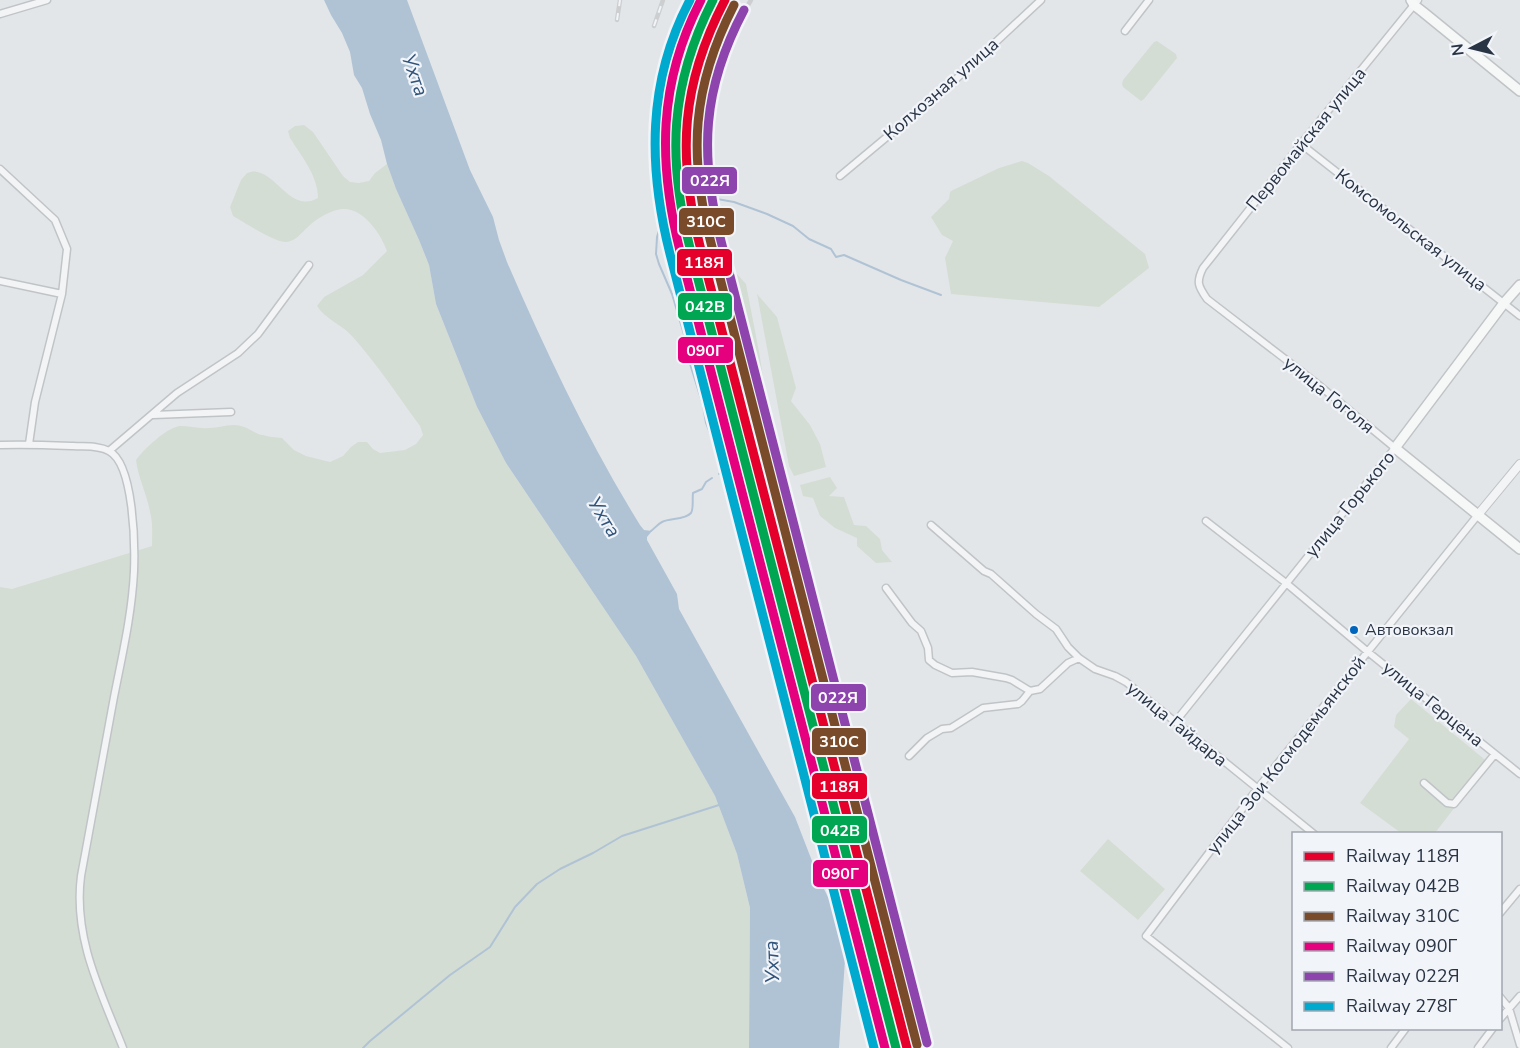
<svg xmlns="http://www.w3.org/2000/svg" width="1520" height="1048" viewBox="0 0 1520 1048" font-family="'Nunito Sans',sans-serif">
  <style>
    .green { fill: #d4ddd4 }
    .water { fill: #b0c3d5 }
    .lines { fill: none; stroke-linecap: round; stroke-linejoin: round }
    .stream { stroke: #b0c3d5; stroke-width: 2 }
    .minor-casing { stroke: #c1c4c7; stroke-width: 9 }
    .tertiary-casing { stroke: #c1c4c7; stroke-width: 10 }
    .secondary-casing { stroke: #c1c4c7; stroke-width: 12 }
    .minor { stroke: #f3f4f5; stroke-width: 6 }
    .tertiary { stroke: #f3f4f5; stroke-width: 8 }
    .secondary { stroke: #f6f7f7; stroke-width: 9 }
    .rail-casing { stroke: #ccced0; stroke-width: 4.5 }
    .rail { stroke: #f1f4f8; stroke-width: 2; stroke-dasharray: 7; stroke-linecap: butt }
    .rail-1-casing { stroke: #f1f4f8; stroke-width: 14 }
    .rail-2-casing { stroke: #f1f4f8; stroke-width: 14 }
    .rail-3-casing { stroke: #f1f4f8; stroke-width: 14 }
    .rail-4-casing { stroke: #f1f4f8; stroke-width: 14 }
    .rail-5-casing { stroke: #f1f4f8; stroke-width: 14 }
    .rail-6-casing { stroke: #f1f4f8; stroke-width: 14 }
    .rail-1 { stroke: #e4002b; stroke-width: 9 }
    .rail-2 { stroke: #00a651; stroke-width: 9 }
    .rail-3 { stroke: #7a4b2a; stroke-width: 9 }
    .rail-4 { stroke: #e5007d; stroke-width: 9 }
    .rail-5 { stroke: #8e44ad; stroke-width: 9 }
    .rail-6 { stroke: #00a9ce; stroke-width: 9 }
    .bus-dot { fill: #0065bd; stroke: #f1f4f8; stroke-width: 2 }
    .labels { text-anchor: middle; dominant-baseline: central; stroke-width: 4.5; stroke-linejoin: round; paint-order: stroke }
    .bus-label { font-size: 16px; fill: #283344; stroke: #f1f4f8; text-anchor: start }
    .street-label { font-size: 18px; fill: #283344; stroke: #f1f4f8 }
    .water-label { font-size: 20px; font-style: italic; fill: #2f537b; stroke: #f1f4f8 }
    .line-badge { stroke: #f1f4f8; stroke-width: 2 }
    .badge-label { font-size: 16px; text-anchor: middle; font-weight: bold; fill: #fff }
  </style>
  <rect width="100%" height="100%" fill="#e3e6e9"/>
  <path class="green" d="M 1157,41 L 1176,54 L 1177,58 L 1144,99 L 1141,101 L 1123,87 L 1122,84 L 1123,80 L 1154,42 Z
    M 304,125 L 313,132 L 343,176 L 350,182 L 359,183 L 369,181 L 375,173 L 387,164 L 396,189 L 419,240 L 429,265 L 436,304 L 477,407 L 506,463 L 636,656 L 715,796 L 737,854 L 750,908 L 749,1048 L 0,1048 L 0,587 L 12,589 L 152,546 C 152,535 153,523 150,512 C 147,494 138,478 136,460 C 144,449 166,428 180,426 C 190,426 199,429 209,428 C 220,428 230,423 241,426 C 249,428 255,434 263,435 C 269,437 276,437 282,438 L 294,450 L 306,456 L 330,462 L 343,456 L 351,447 L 358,442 L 367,442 L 373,449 L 380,453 L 405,450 L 416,444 L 423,435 L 420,426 C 398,396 377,364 352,336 C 341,324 325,319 317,306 L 324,297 L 363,275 L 387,251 C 381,234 363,207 342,209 C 331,210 316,219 309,226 C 301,233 297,240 287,242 C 275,243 244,222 233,216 L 230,207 L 241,180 L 247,173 C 250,172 254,171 257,172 C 278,175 291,213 318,198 C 318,176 302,157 290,138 L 288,131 L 295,126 Z
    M 1022,161 L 1028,163 L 1049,176 L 1145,254 L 1149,268 L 1099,307 L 951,294 L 945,258 L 953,241 L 942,235 L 931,217 L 949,199 L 950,192 L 953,190 L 999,168 Z
    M 720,255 L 746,284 L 760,357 L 770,423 L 763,425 L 745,371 L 715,261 Z
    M 757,294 L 777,317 L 796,388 L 791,401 L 810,425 L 820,444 L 826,467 L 794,476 L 789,466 Z
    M 830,477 L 837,488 L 829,496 L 844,497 L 854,525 L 866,526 L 880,539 L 882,550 L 892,562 L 876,563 L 857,546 L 857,538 L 835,528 L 820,516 L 813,498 L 803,496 L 800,485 Z
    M 1411,699 L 1489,763 L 1435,833 L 1401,833 L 1360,803 L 1409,739 L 1394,727 L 1396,715 Z
    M 1108,839 L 1165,889 L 1138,920 L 1080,871 Z"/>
  <path class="water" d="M 324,0 L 407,0 L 470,170 L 493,217 L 499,240 L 507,262 C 546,352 588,441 640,525 L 644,530 L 652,531 L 647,537 L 647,540 L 677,594 L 679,609 L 795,817 L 819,879 L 834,909 L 845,960 L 839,1048 L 749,1048 L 750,908 L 737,854 L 715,796 L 636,656 L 506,463 L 477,407 L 436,304 L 429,265 L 419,240 L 396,189 L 387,164 L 381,140 L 370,114 L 362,88 L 354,75 L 350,52 L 342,33 L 331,15 Z"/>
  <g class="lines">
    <path class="stream" d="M 695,201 L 717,199 L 734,202 L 767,214 L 793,226 L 809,239 L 831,249 L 836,257 L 844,255 L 901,280 L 941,295
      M 679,205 L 668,212 L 663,217 L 657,237 L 656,254 L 659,264 L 672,294 L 691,358 L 690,364 L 703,405 L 706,423 L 724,468 L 723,471 L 719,474
      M 651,531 C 655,528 658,524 662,522 C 670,518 685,520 691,513 C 694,508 692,499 693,493 L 702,489 L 706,482 L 712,478
      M 363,1048 L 370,1041 L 450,975 L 490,947 L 515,907 L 537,884 L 560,869 L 593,853 L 622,836 L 719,805"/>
    <defs>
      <path id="minor" d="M 0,14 L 47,0
        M 1125,31 L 1149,0
        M 1301,144 L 1520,316
        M 0,169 L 55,220 L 67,249 L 62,294 L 35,402 L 29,444
        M 840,176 L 954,81 L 1041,0
        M 0,281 L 62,294
        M 153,415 L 231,412
        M 0,445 C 24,444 48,445 73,446 C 84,447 98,445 109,451 C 134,464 135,545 134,571 C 132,614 122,656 114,697 C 103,757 92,816 81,876 C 73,938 101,992 123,1048
        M 109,451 L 177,393 L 238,353 L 258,334 L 309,265
        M 1206,521 L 1286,583 L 1368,652 L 1520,774
        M 931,525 L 984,571 L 991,574 L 1036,614 L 1056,629 L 1068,647 L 1079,658 L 1095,669 L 1115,676 L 1126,682 L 1314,834
        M 886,588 L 912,623 L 921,631 L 928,648 L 929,660 L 935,665 L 952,673 L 972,672 L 1006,678 L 1012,680 L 1030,691
        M 1176,721 L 1395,448 L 1315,382 L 1207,299 C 1198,286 1196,282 1203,268 L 1301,144 L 1418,0
        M 909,756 L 927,738 L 942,729 L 951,728 L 983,708 L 1018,704 L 1022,701 L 1030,691 L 1040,689 L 1068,663 L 1079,658
        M 1424,783 L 1447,803 L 1454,804 L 1495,754
        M 1500,913 L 1520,889
        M 1500,997 L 1509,1008 L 1520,1045
        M 1500,1019 L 1520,996
        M 1288,1048 L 1146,936 L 1258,788 L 1477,516
        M 1391,1048 L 1406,1028
        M 1478,1048 L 1493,1028"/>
      <path id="tertiary" d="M 1477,516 L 1520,464"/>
      <path id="secondary" d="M 1411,0 L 1414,5 L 1423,12 L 1520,91
        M 1520,285 L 1504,303 L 1395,448 L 1520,549"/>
    </defs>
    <use href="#minor" class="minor-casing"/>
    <use href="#tertiary" class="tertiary-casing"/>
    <use href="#secondary" class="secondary-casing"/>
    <use href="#minor" class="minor"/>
    <use href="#tertiary" class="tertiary"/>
    <use href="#secondary" class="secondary"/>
    <defs>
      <path id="rail" d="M 617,20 L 620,0
        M 654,26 L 663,0
        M 730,35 L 751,0"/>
    </defs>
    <use href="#rail" class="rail-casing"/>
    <use href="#rail" class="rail"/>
    <defs>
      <path id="rail-1" d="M 725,0 C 681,84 677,155 700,246 L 907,1048"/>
      <path id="rail-2" d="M 713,0 C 670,84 667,158 690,248 L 896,1048"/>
      <path id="rail-3" d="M 734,5 C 692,87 688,155 711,243 L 917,1045"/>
      <path id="rail-4" d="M 701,0 C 658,83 658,162 680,251 L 885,1048"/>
      <path id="rail-5" d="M 744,10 C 702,89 699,154 721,241 L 927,1043"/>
      <path id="rail-6" d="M 690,0 C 647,81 648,167 670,254 L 874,1048"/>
    </defs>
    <use href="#rail-1" class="rail-1-casing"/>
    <use href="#rail-2" class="rail-2-casing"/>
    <use href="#rail-3" class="rail-3-casing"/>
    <use href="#rail-4" class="rail-4-casing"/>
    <use href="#rail-5" class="rail-5-casing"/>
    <use href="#rail-6" class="rail-6-casing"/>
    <use href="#rail-1" class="rail-1"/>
    <use href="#rail-2" class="rail-2"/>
    <use href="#rail-3" class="rail-3"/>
    <use href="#rail-4" class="rail-4"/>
    <use href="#rail-5" class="rail-5"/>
    <use href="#rail-6" class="rail-6"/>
  </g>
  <circle class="bus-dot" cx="1354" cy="630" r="5"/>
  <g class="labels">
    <g class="bus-label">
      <text x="1365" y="630">Автовокзал</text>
    </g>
    <g class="street-label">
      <text transform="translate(941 89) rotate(-41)">Колхозная улица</text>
      <text transform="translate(1306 139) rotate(-51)">Первомайская улица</text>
      <text transform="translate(1411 230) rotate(38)">Комсомольская улица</text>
      <text transform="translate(1329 395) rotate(39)">улица Гоголя</text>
      <text transform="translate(1350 504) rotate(-51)">улица Горького</text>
      <text transform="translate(1433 704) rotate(39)">улица Герцена</text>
      <text transform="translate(1177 724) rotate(39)">улица Гайдара</text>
      <text transform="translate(1286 755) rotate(-52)">улица Зои Космодемьянской</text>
    </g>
    <g class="water-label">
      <text transform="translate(415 75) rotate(70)">Ухта</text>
      <text transform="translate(604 517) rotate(58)">Ухта</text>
      <text transform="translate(772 962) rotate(-92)">Ухта</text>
    </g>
  </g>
  <g class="line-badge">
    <rect x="681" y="166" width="57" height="29" rx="6" fill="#8e44ad"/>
    <rect x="678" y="207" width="57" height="29" rx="6" fill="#7a4b2a"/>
    <rect x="676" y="248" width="57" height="29" rx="6" fill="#e4002b"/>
    <rect x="677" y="292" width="56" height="29" rx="6" fill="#00a651"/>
    <rect x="677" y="336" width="57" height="28" rx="6" fill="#e5007d"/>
    <rect x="810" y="683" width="57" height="29" rx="6" fill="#8e44ad"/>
    <rect x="811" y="727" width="56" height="29" rx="6" fill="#7a4b2a"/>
    <rect x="811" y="772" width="57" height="28" rx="6" fill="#e4002b"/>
    <rect x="811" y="815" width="57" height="29" rx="6" fill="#00a651"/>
    <rect x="812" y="859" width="57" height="29" rx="6" fill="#e5007d"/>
  </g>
  <g class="badge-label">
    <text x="710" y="186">022Я</text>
    <text x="706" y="227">310С</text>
    <text x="704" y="268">118Я</text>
    <text x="705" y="312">042В</text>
    <text x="705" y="356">090Г</text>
    <text x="838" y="703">022Я</text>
    <text x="839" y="747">310С</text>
    <text x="839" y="792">118Я</text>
    <text x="840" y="836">042В</text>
    <text x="840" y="879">090Г</text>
  </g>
  <rect x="1292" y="832" width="210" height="198" fill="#f1f4f8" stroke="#a1a7b0" stroke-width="1.5"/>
  <rect x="1304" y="852" width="30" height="9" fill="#e4002b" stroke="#a1a7b0" stroke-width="1.5"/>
  <text x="1346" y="862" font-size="18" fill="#283344">Railway 118Я</text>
  <rect x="1304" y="882" width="30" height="9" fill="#00a651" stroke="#a1a7b0" stroke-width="1.5"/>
  <text x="1346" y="892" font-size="18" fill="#283344">Railway 042В</text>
  <rect x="1304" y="912" width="30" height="9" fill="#7a4b2a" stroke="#a1a7b0" stroke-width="1.5"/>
  <text x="1346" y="922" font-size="18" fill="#283344">Railway 310С</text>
  <rect x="1304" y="942" width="30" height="9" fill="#e5007d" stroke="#a1a7b0" stroke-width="1.5"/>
  <text x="1346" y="952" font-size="18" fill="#283344">Railway 090Г</text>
  <rect x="1304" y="972" width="30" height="9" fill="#8e44ad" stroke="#a1a7b0" stroke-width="1.5"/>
  <text x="1346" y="982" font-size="18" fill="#283344">Railway 022Я</text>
  <rect x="1304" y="1002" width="30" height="9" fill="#00a9ce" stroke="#a1a7b0" stroke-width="1.5"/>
  <text x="1346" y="1012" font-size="18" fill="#283344">Railway 278Г</text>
  <g transform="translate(1472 48) rotate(263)" stroke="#f1f4f8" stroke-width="4.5" paint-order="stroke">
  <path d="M0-4.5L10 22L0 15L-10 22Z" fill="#283344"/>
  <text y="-9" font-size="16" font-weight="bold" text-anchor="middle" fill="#283344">N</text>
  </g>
</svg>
